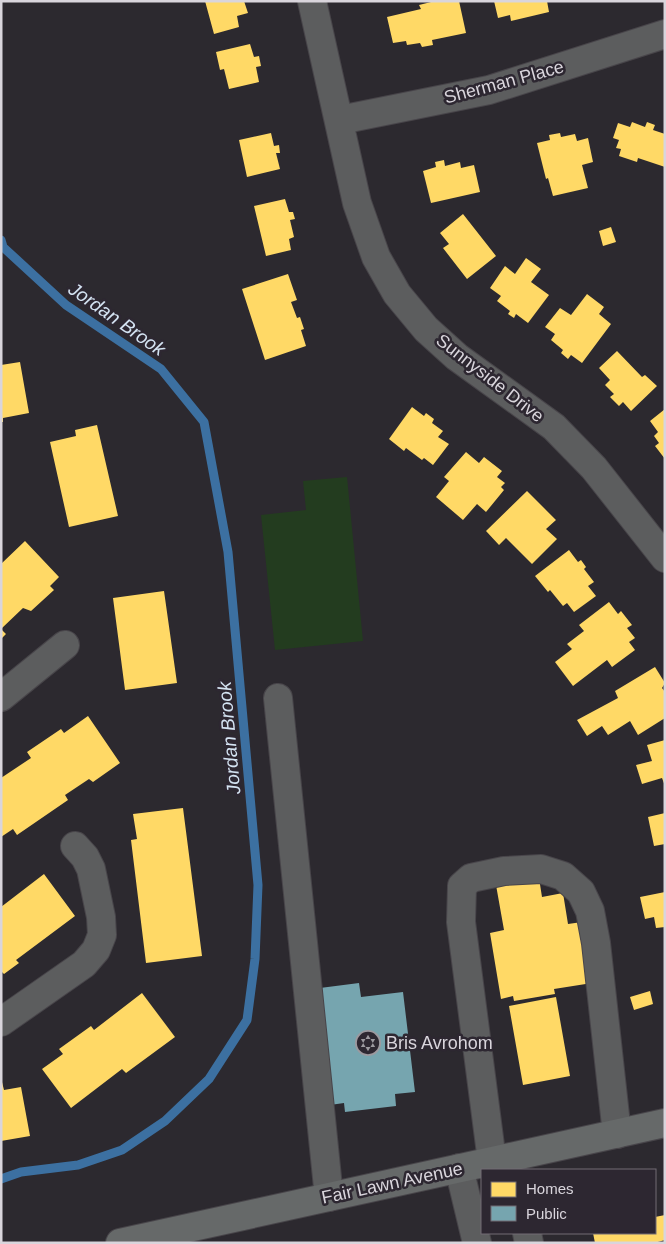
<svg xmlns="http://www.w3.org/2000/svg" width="666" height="1244" viewBox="0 0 666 1244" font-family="Helvetica,sans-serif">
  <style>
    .green { fill: #233c1f }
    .homes { fill: #ffd966 }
    .public { fill: #76a5af }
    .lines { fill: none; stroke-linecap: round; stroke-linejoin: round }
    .stream { stroke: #3c70a1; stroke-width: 9 }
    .minor-casing { stroke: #48454a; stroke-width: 30 }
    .major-casing { stroke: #48454a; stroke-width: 30 }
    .minor { stroke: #5c5d5e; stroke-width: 28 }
    .major { stroke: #666969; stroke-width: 28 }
    .labels { text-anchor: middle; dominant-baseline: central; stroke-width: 5; stroke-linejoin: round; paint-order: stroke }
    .street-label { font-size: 18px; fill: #d9d5dc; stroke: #2d2731 }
    .poi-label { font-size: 18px; fill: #d9d5dc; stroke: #2d2731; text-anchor: start }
    .water-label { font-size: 19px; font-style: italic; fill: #d4e3f2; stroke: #2d2731 }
  </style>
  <rect width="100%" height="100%" fill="#2c292f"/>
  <path class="green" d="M 347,477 L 363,641 L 275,650 L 261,515 L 306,510 L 303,481 Z"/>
  <path class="homes" d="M 205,1 L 244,1 L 248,13 L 237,16 L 239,27 L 214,34 Z
    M 435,1 L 459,1 L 466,33 L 432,40 L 433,45 L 422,47 L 420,43 L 407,45 L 406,41 L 393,43 L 387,17 L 421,9 L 419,5 Z
    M 494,1 L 547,1 L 549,12 L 511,21 L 510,15 L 498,18 Z
    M 250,44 L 254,57 L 259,56 L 261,66 L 256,67 L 259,82 L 229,89 L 224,69 L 220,70 L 216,52 Z
    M 632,122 L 645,127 L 647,122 L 655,125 L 653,130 L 665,134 L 665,167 L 638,158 L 637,162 L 619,156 L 621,149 L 616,148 L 619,140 L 613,138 L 618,123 L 630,127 Z
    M 271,133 L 274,146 L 279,145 L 280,153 L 276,153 L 280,169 L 247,177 L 239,140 Z
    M 560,133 L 561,137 L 575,134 L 577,141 L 588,138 L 593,162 L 582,165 L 588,188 L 553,196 L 548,178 L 546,179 L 537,143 L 550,140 L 549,135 Z
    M 444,160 L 445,166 L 460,162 L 461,168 L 474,165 L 480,192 L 431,203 L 423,171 L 436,167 L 435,162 Z
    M 285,199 L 289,212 L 293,212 L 295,219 L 290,220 L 294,237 L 289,239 L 291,250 L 266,256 L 254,206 Z
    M 463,214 L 496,256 L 467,279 L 443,248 L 449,244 L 440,233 Z
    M 611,227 L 616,242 L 603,246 L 599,231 Z
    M 526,258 L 541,269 L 531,282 L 549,295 L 528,323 L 516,314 L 514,318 L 508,314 L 510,311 L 497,301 L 501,296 L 490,288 L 505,266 L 515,274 Z
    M 288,274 L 297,300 L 291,302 L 297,318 L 300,317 L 304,329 L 301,330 L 306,346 L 265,360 L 242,289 Z
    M 587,294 L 604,307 L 599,314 L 611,324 L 582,363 L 571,355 L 568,359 L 561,353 L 563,350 L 551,340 L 555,334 L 545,327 L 560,308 L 571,315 Z
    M 617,351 L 642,377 L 645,375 L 657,386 L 631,411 L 623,402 L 619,406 L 610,397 L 614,394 L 605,385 L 610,380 L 599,368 Z
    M 20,362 L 29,413 L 3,418 L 3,422 L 1,422 L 1,365 Z
    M 412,407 L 424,416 L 426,413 L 434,419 L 432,423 L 443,431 L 438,437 L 449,444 L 433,465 L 424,458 L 422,460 L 406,448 L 404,451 L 389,439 Z
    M 665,409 L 665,459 L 655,446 L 659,443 L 654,436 L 658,432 L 650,421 Z
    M 97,425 L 118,516 L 69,527 L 50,442 L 76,436 L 75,430 Z
    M 466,452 L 479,463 L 484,457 L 502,471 L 497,477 L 505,483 L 501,487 L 504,490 L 486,512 L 477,504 L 463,520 L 436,497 L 449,481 L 444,477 Z
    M 527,491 L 556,520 L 546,529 L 557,539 L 532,564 L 506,538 L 499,545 L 486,531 Z
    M 25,541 L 59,577 L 50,586 L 54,590 L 31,611 L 23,608 L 1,629 L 6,634 L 1,639 L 1,564 Z
    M 569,550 L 578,562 L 581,560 L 586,567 L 584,569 L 594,582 L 588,586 L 596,596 L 574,612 L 567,603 L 563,606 L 550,590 L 548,592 L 535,576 Z
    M 164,591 L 177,683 L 125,690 L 113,598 Z
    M 609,602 L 618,614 L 621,611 L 632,625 L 627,628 L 635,638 L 629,642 L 635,650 L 612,667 L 607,660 L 573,686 L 555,662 L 572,649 L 567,644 L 584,631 L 579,625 Z
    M 655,667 L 665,683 L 662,688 L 665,692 L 665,718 L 638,735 L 630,721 L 608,735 L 602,726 L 587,736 L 577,720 L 618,698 L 615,691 Z
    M 88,716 L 120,763 L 93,782 L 89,779 L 65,795 L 68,800 L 17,835 L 13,829 L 1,837 L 1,778 L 31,758 L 27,752 L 61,729 L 64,733 Z
    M 665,740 L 665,786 L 662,778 L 642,784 L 636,765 L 652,761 L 647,745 Z
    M 183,808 L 202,956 L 146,963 L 131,840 L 137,839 L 133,814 Z
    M 665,813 L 665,844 L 654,846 L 648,817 Z
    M 44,874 L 75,916 L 16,960 L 19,963 L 4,974 L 1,971 L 1,907 Z
    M 539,878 L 542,897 L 563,893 L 568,924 L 582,922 L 592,983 L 554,989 L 555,994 L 514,1001 L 513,996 L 501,999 L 490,933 L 504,930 L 496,885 Z
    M 665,892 L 665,927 L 656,928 L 654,917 L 645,919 L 640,897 Z
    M 650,991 L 653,1004 L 634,1010 L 630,997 Z
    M 142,993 L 175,1037 L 126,1073 L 122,1069 L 71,1108 L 42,1069 L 63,1054 L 59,1049 L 91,1026 L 94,1030 Z
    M 556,997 L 570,1076 L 523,1085 L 509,1006 Z
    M 1,1078 L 4,1090 L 21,1087 L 30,1136 L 1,1141 Z
    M 665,1215 L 665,1240 L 654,1243 L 595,1243 L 593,1233 L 655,1233 L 655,1217 Z"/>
  <path class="public" d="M 359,983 L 361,997 L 403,992 L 415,1092 L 395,1094 L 396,1106 L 345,1112 L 344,1103 L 330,1105 L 320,988 Z"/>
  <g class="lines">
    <path class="stream" d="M 1,240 L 3,247 L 66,305 L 161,369 L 204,422 L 228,552 L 258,885 L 255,959 L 247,1020 L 209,1079 L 165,1121 L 122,1150 L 78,1165 L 21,1172 L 1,1179"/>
    <defs>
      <path id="minor" d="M 312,1 L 357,203 L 376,257 L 397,294 L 426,329 L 457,357 L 554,427 L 594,468 L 665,558
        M 340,120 L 489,90 L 665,34
        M 1,697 L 65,645
        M 278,698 L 329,1197
        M 1,1022 L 84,964 L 96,950 L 102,935 L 101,917 L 91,869 L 85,857 L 75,846
        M 492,1161 L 461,922 L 462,886 L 471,878 L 504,871 L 541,869 L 563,876 L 581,892 L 590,911 L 596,943 L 617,1134
        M 459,1168 L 477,1243
        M 527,1233 L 529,1243"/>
      <path id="major" d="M 120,1243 L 665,1123"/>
    </defs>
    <use href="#minor" class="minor-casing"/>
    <use href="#major" class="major-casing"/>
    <use href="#minor" class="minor"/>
    <use href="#major" class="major"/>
  </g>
  <defs>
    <symbol id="synagogue-ring" viewBox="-11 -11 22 22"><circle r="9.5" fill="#2d2731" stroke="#9c999f" stroke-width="1.5"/><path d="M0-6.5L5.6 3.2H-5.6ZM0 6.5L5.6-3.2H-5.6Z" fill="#9c999f"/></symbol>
  </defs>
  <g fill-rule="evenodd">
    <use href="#synagogue-ring" x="354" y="1029" width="28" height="28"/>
  </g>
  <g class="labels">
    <g class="street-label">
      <text transform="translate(504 82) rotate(-15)">Sherman Place</text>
      <text transform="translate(490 378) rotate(38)">Sunnyside Drive</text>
      <text transform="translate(392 1183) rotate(-12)">Fair Lawn Avenue</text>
    </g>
    <g class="poi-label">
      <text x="386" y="1043">Bris Avrohom</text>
    </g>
    <g class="water-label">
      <text transform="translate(117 319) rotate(35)">Jordan Brook</text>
      <text transform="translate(229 738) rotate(-95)">Jordan Brook</text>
    </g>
  </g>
  <rect width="666" height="1244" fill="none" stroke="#d9d5dc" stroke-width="5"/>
  <rect x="481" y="1169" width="175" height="65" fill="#2d2731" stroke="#726d75"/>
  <rect x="491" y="1182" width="25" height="15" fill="#ffd966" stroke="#726d75"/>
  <text x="526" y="1194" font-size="15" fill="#d9d5dc">Homes</text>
  <rect x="491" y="1206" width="25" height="15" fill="#76a5af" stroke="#726d75"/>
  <text x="526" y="1219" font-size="15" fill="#d9d5dc">Public</text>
</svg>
